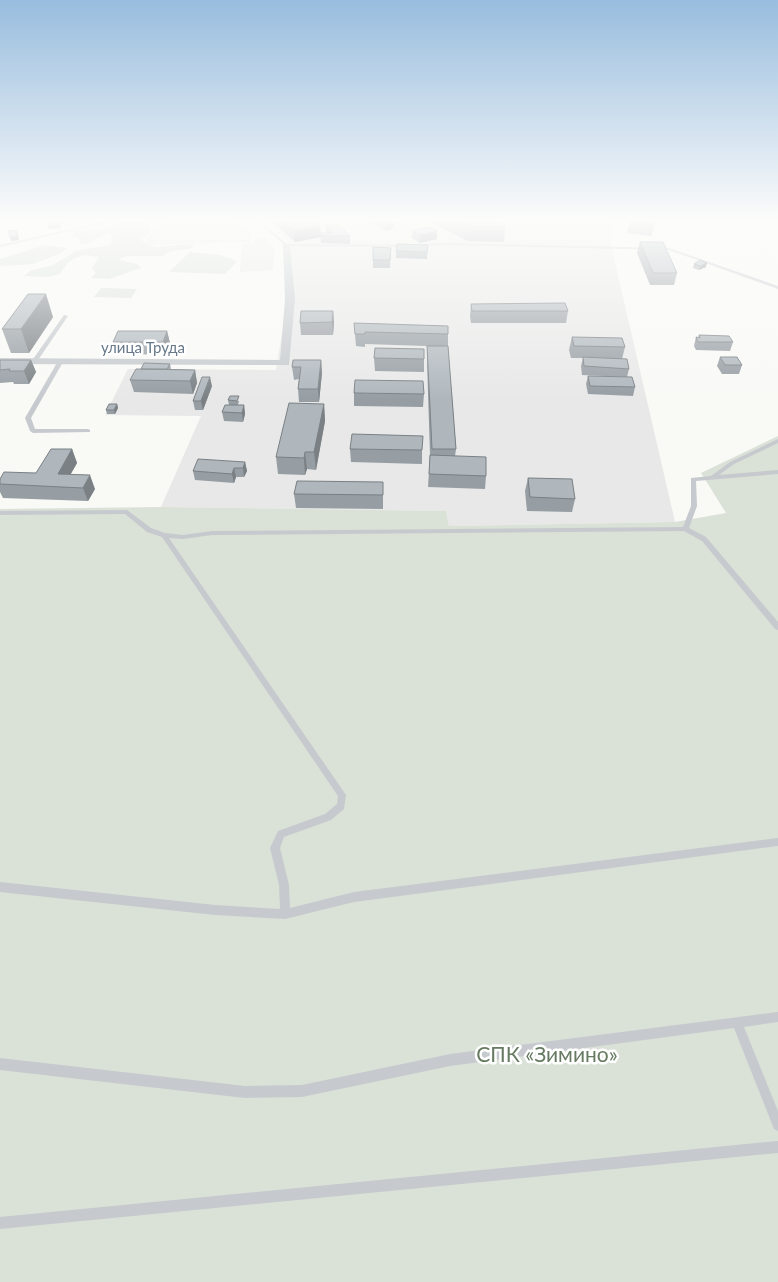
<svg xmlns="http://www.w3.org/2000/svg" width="778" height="1282" viewBox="0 0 778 1282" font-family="Lato,sans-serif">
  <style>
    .built { fill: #e7e8e7 }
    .green { fill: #dae1d7 }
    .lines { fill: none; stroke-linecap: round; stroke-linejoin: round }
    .lane { fill: #c6cace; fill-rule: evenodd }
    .street { fill: #c6cace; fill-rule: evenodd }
    .wall { fill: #969da3 }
    .shaded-wall { fill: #7a8084 }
    .building { fill: #afb7bd; stroke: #7a8084 }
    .labels { text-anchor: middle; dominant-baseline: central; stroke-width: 5; stroke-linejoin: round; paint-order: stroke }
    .far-street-label { font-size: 15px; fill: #667889; stroke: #fff }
    .near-park-label { font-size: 21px; fill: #667a61; stroke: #fff }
  </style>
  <rect width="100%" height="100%" fill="#f9f9f6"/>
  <path class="built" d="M 162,221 L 234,221 L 250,228 L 250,242 L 143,245 Z
    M 263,221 L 615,221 L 610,241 L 675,522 L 449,526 L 446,511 L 161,507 L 201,416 L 105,415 L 128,369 L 276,370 L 292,273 L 290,243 Z
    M 254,238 L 266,238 L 274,248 L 273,270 L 240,272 L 242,244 L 253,244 Z"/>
  <path class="green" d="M 134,221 L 146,221 C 147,227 153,226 149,234 L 139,238 L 147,245 L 157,247 L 192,244 L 193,248 L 169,252 L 163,256 L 126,256 L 118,260 L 137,264 L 141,268 L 109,279 L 91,278 L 96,273 L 92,268 L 99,257 L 83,255 L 73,259 L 67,264 L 60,274 L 48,277 L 24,276 L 30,271 L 53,265 L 76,251 L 110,245 L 113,236 L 109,233 L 85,244 L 80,243 L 79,238 L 71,235 L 77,231 L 110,229 L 114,224 Z
    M 45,245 L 66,248 L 61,253 L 33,264 L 0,266 L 0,259 Z
    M 190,252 L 220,255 L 237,261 L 225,274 L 169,272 Z
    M 101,288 L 137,289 L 131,298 L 94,297 Z
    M 778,436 L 778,1282 L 0,1282 L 0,509 L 161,507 L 446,511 L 449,526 L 675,522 L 726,513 L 701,473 Z"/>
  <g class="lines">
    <path class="lane" d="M 108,221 L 113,221 L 0,247 L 0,245 Z
      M 256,221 L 260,221 L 287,244 L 403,245 L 444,243 L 669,248 L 778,286 L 778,289 L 669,250 L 444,245 L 403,247 L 286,246 Z
      M 64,315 L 68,316 L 36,363 L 32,363 L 31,362 Z
      M 58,361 L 63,362 L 31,418 L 35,429 L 88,429 L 90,430 L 90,432 L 33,433 L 30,431 L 25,418 Z
      M 778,439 L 778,443 L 734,464 L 719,475 L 778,470 L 778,474 L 696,481 L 697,506 L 689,528 L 706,537 L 778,622 L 778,630 L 775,629 L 702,541 L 684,531 L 212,535 L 183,539 L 169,538 L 346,795 L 344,809 L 331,820 L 284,837 L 280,848 L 289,885 L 290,908 L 354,892 L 778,838 L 778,846 L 354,902 L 285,919 L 215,915 L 0,892 L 0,882 L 215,905 L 280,909 L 279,885 L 270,848 L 278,831 L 325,814 L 337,804 L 338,796 L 162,537 L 147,532 L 125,514 L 0,515 L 0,511 L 127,510 L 151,528 L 165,533 L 183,535 L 212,531 L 683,527 L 691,506 L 691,478 L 711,476 L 730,462 Z
      M 778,1012 L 778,1022 L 744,1027 L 778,1111 L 778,1131 L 774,1129 L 734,1028 L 450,1066 L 302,1097 L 245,1098 L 0,1070 L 0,1058 L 245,1086 L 302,1085 L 450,1054 Z
      M 778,1141 L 778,1153 L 0,1229 L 0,1217 Z"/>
    <path class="street" d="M 283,243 L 290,245 L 295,299 L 289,365 L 0,364 L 0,358 L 280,360 L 285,299 Z"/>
  </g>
  <path class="wall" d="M 271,220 L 314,220 L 320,226 L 321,237 L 295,242 Z
    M 363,220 L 393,220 L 394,221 L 394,228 L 386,231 Z
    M 426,220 L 490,220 L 505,227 L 504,242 L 468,241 Z
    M 630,220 L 656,220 L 651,236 L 627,233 Z
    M 326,225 L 350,236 L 350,244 L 321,243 L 320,233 L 326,233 Z
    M 412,231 L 437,239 L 420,243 L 412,238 Z
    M 640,242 L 677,273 L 674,285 L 650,285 L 637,253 Z
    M 428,245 L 427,259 L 396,258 L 396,251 Z
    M 391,248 L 390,268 L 373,268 L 373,260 Z
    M 694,264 L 706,267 L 699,270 L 693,268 Z
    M 471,304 L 568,311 L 566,323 L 471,323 L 470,316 Z
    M 333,311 L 334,323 L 333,335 L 301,335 L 300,323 Z
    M 53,317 L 29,353 L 11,353 L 2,329 Z
    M 354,323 L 448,334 L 448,346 L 456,449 L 455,456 L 486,476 L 485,489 L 428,487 L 430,455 L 427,362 L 427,346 L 365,344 L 365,347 L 356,346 Z
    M 167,331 L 170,343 L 166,354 L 117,355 L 113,342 Z
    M 699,335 L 733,342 L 730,351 L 696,350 L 694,346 L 696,337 L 698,338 Z
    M 572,337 L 625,347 L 622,359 L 629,369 L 627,377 L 582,375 L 581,366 L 583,358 L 571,358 L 569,350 Z
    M 720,357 L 742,365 L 739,374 L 722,374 L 717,366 Z
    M 374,358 L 424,359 L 424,372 L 375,371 Z
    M 0,360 L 31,360 L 36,372 L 29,384 L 14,384 L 13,382 L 0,383 Z
    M 321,360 L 322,373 L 319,402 L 299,402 L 298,389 L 299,379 L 294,380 L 292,367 Z
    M 170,364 L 171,369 L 195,370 L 197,383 L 193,394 L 134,392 L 130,380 L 141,369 Z
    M 588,376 L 635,387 L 633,396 L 588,394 L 586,384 Z
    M 212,386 L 203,410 L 195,410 L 193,401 Z
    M 354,393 L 424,394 L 423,407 L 354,406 Z
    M 228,400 L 239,401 L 238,405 L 244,405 L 245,414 L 243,422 L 224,421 L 222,412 L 229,405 Z
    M 117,404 L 118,408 L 115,414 L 107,414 L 106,410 Z
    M 324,404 L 325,421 L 316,470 L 307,469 L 305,475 L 278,474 L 276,457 Z
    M 72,449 L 77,463 L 70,475 L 95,489 L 88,501 L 3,498 L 0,492 L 0,479 L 36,473 Z
    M 350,449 L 422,450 L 422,464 L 351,462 Z
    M 245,462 L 247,471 L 244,477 L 236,477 L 234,483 L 195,480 L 193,471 Z
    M 528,478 L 575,499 L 572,512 L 527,511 L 525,491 Z
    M 383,482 L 383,509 L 296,508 L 294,494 Z"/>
  <path class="shaded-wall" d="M 60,220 L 61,228 L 49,229 L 48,226 Z
    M 655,220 L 656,220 L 651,236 L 653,225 Z
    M 394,221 L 394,228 L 386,231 L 386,224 Z
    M 320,226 L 321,237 L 295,242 L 294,231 Z
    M 437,231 L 437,239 L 420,243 L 420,235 Z
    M 18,236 L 19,240 L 11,241 L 10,237 Z
    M 707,263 L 706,267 L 699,270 L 700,266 Z
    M 46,294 L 53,317 L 29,353 L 21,329 Z
    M 333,311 L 334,323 L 333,335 L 332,322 Z
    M 167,331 L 170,343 L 166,354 L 163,342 Z
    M 31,360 L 36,372 L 29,384 L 24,371 Z
    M 321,360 L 322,373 L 319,402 L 318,389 Z
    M 195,370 L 197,383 L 193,394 L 190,381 Z
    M 210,377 L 212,386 L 203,410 L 201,401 Z
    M 117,404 L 118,408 L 115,414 L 114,410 Z
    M 324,404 L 325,421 L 316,470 L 314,452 Z
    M 244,405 L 245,414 L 243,422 L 242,413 Z
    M 72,449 L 77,463 L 63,488 L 58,474 Z
    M 305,452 L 307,469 L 305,475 L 304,458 Z
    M 245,462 L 247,471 L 244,477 L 243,468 Z
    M 234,468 L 236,477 L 234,483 L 232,474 Z
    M 90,475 L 95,489 L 88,501 L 83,488 Z"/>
  <path class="building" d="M 48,220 L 60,220 L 60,224 L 48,226 Z
    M 283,220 L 314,220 L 320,226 L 294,231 Z
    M 379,220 L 393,220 L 394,221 L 386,224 Z
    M 457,220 L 490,220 L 505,227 L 469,226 Z
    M 630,220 L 655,220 L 653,225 L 630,222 Z
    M 338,224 L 350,236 L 321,236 L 320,233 L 332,233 L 326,225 Z
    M 430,227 L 437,231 L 420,235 L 412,231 Z
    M 16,230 L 18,236 L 10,237 L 8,231 Z
    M 640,242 L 663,242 L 677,273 L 653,273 Z
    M 397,244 L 428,245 L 427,252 L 396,251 Z
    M 373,247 L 391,248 L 390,260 L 373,260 Z
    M 700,260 L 707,263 L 700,266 L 694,264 Z
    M 28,294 L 46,294 L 21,329 L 2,329 Z
    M 565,303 L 568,311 L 472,311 L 471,304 Z
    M 301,311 L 333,311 L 332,322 L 300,323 Z
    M 354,323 L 448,326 L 448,334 L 365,332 L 365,334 L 355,334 Z
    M 118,331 L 167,331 L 163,342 L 113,342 Z
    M 699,335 L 729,336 L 733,342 L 698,342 L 696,337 L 700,338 Z
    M 572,337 L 622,338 L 625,347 L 574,346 Z
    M 427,346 L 448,346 L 456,449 L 432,449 Z
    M 375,348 L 424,349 L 424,359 L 374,358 Z
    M 583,357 L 627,359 L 629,369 L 584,366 Z
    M 720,357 L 737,357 L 742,365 L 725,365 Z
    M 0,360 L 31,360 L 24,371 L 9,371 L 10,369 L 0,370 Z
    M 293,360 L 321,360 L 318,389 L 298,389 L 301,367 L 292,367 Z
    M 144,363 L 170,364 L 167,369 L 141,369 Z
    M 136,369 L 195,370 L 190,381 L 130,380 Z
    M 588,376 L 632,377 L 635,387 L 590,386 Z
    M 202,377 L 210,377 L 201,401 L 193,401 Z
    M 355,380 L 423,381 L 424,394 L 354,393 Z
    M 230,396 L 239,396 L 237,401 L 228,400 Z
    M 289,403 L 324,404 L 314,452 L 305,452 L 304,458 L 276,457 Z
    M 109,404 L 117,404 L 114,410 L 106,410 Z
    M 225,405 L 244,405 L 242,413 L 222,412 Z
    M 352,434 L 423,436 L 422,450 L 350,449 Z
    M 51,449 L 72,449 L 58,474 L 90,475 L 83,488 L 0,484 L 0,479 L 4,472 L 36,473 Z
    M 430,455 L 486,457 L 486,476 L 429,474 Z
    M 198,459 L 245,462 L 243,468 L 234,468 L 232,474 L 193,471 Z
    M 528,478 L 572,479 L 575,499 L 530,497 Z
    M 297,481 L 383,482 L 383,495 L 294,494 Z"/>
  <linearGradient id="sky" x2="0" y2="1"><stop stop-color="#98bdde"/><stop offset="0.55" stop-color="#fcfcfb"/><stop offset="1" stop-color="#fcfcfb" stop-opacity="0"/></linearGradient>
  <rect width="778" height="400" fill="url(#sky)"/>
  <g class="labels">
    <g class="far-street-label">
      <text x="143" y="347">улица Труда</text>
    </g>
    <g class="near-park-label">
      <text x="547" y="1053">СПК «Зимино»</text>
    </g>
  </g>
</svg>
